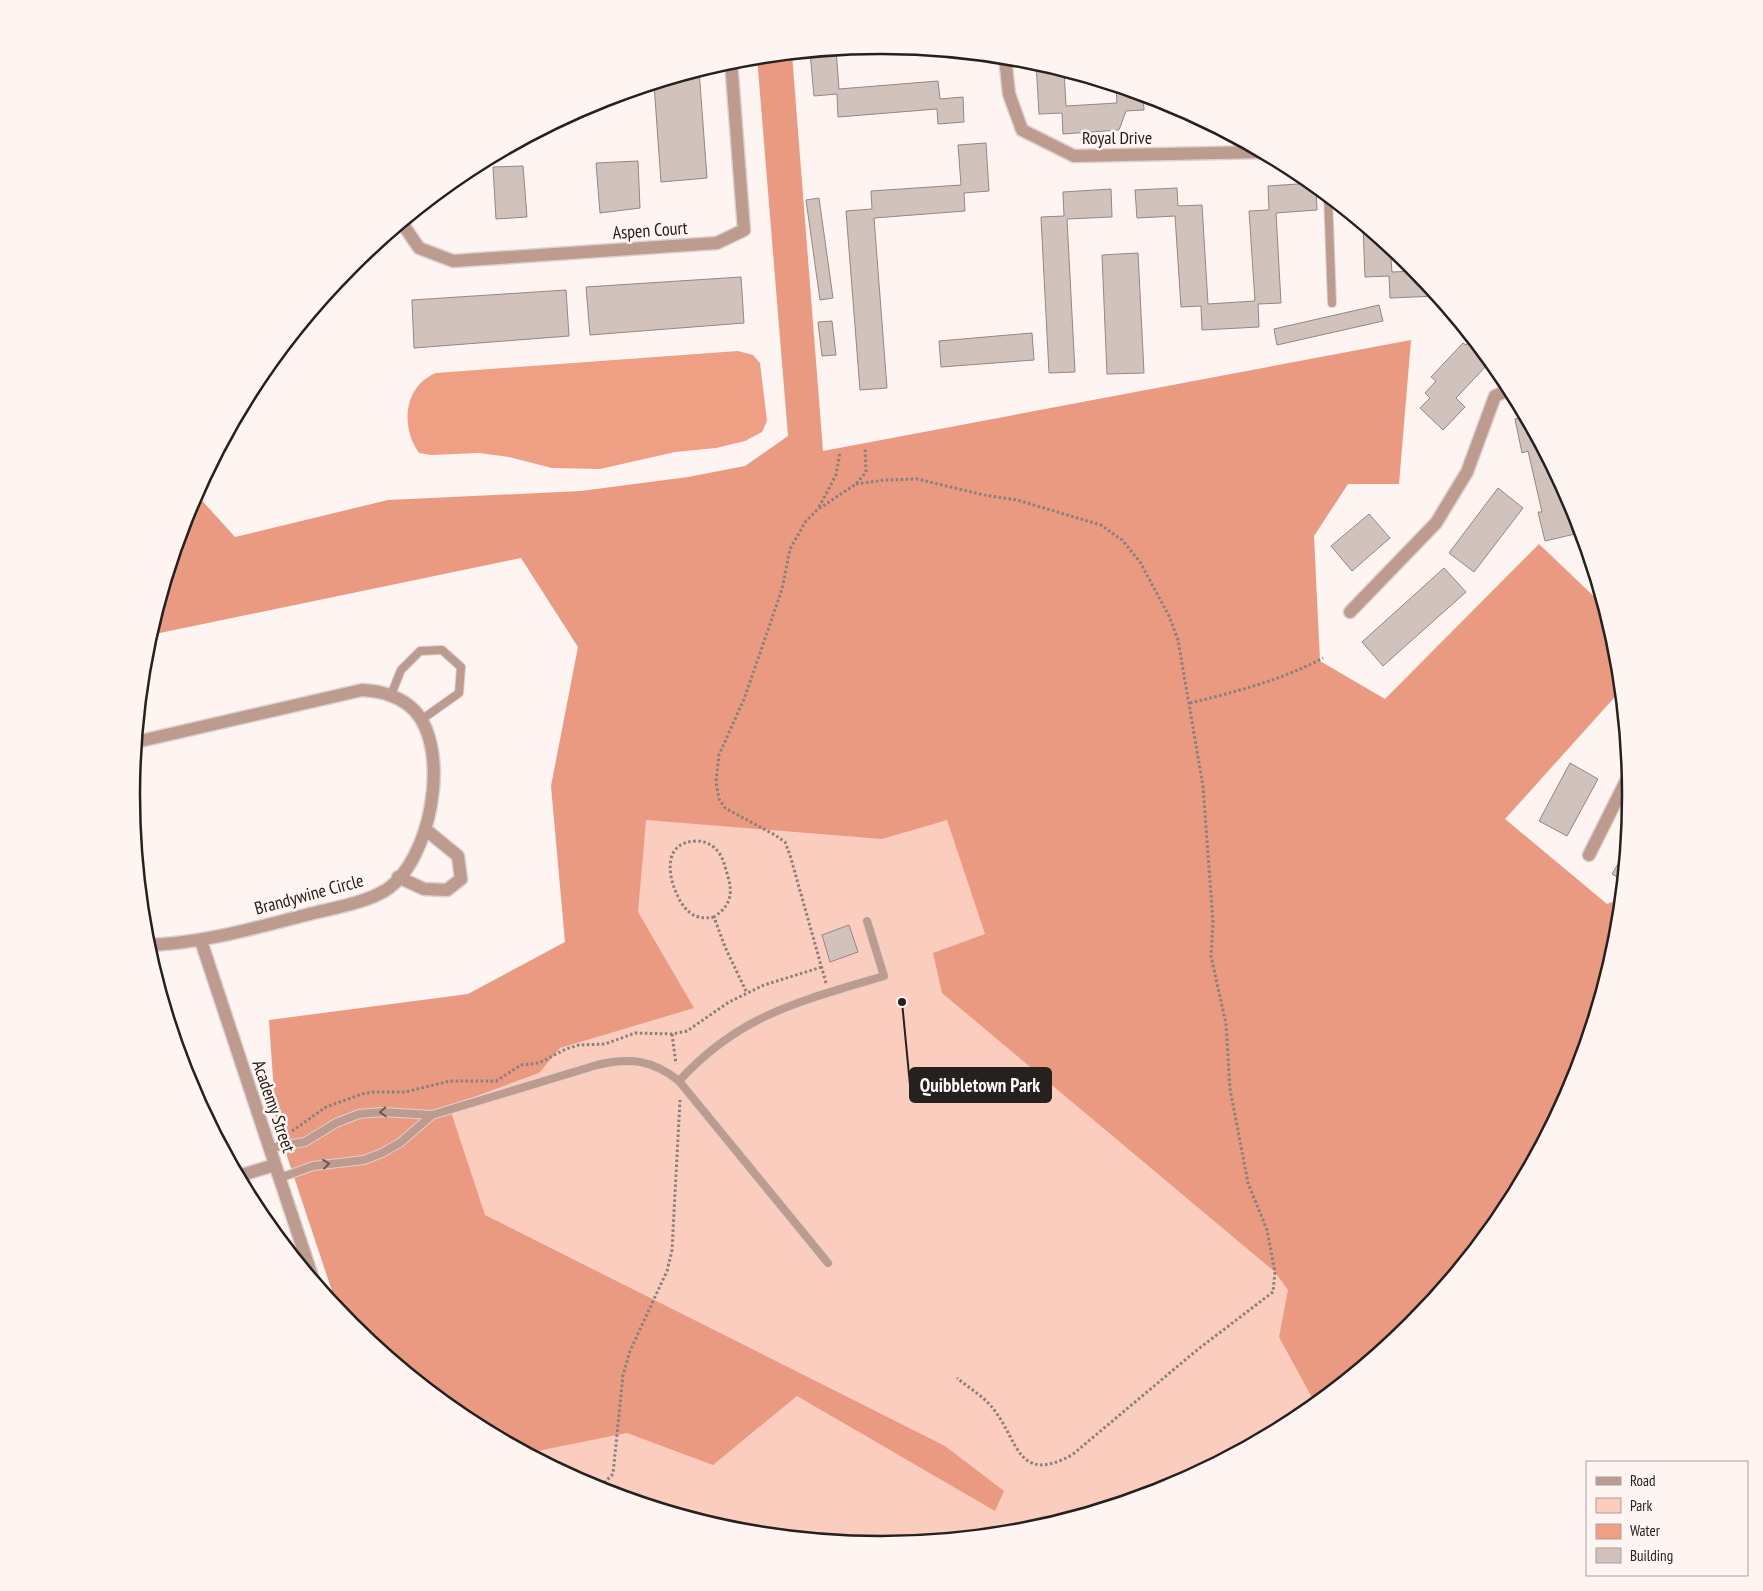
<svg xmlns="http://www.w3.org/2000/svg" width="1763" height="1591" viewBox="0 0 1763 1591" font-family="'PT Sans Narrow',sans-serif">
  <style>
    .green { fill: #fbcdbe }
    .forest { fill: #e99a80 }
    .water { fill: #ee9f84 }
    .building { fill: #d1c2bc; stroke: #948681 }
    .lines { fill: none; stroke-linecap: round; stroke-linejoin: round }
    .lane-casing { stroke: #dbd2cf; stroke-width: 10 }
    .street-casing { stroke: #dbd2cf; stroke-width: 15 }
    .path { stroke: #88807e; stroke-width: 3; stroke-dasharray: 2.5 2.5; stroke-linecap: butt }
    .lane { stroke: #be9b8f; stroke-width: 8 }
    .street { stroke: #be9b8f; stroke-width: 12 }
    .oneway { stroke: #6a5751 }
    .labels { text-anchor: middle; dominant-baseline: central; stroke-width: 5; stroke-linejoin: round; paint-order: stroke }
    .street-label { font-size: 18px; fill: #26201e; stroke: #fef4f1 }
    .rim { fill: none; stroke: #26201e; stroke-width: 2.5 }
    .leader { fill: none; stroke: #26201e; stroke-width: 2 }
    .callout-dot { fill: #26201e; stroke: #fef4f1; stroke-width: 2 }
    .callout { fill: #26201e; stroke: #26201e; stroke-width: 2 }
    .callout-label { font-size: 19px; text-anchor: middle; font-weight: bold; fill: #fff }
  </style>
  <rect width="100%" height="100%" fill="#fef4f1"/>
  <path class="green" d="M 1261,406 L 1340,1386 L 1298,1420 L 1168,1489 L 1028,1532 L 882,1546 L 735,1532 L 594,1489 L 464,1419 L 289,1046 L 592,958 L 578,535 Z"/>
  <path class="forest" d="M 792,54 L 823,451 L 1411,340 L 1399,484 L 1348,484 L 1314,536 L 1320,661 L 1385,699 L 1539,544 L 1605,607 L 1618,649 L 1622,689 L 1505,819 L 1607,904 L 1622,898 L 1618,942 L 1575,1083 L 1505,1213 L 1412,1326 L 1316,1405 L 1279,1337 L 1288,1290 L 1275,1272 L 942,993 L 933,953 L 985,934 L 947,820 L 882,839 L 646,820 L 638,912 L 694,1008 L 560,1048 L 539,1073 L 449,1106 L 485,1215 L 945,1446 L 1004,1491 L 995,1511 L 797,1396 L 713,1465 L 627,1433 L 527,1453 L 464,1419 L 351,1326 L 339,1312 L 276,1123 L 269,1020 L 468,994 L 565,942 L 551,786 L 578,647 L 521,558 L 150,635 L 188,508 L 196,494 L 235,537 L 388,500 L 581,491 L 688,477 L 745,466 L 788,436 L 757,57 Z"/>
  <path class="water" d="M 738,351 L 753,355 L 760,363 L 767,421 L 762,432 L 745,441 L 716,448 L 675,452 L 600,469 L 552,468 L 509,457 L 479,453 L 431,455 L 419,453 C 400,426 404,386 436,373 Z"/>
  <path class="building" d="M 836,49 L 839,89 L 938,81 L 940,99 L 963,97 L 964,122 L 938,124 L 937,109 L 838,117 L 837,94 L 814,96 L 810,52 Z
    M 1036,62 L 1064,70 L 1066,106 L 1117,103 L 1116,86 L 1143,94 L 1144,110 L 1126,111 L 1119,130 L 1063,134 L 1062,113 L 1039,114 Z
    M 699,70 L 707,178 L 661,182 L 654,84 Z
    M 986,143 L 989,191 L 964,193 L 965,211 L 874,218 L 887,388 L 860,390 L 846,211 L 872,209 L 871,191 L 961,185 L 958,145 Z
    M 638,161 L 640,208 L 600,213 L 596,163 Z
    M 523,166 L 527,217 L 496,219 L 493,167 Z
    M 1313,183 L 1316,186 L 1317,210 L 1276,213 L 1281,303 L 1258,304 L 1259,327 L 1202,330 L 1201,306 L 1181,307 L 1175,216 L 1137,218 L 1135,190 L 1177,188 L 1178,206 L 1202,205 L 1208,304 L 1255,301 L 1249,211 L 1269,210 L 1268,186 Z
    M 1111,189 L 1112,217 L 1067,219 L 1075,372 L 1049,373 L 1041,217 L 1064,216 L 1063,192 Z
    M 819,198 L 833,298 L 820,300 L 806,200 Z
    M 1363,224 L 1390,247 L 1392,272 L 1417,271 L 1438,296 L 1390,298 L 1389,276 L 1365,277 Z
    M 1138,253 L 1144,373 L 1107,374 L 1102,255 Z
    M 741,277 L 744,323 L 590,335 L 586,287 Z
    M 566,290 L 569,336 L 414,348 L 412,300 Z
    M 1379,305 L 1383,321 L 1277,345 L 1274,329 Z
    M 832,321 L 836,355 L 822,356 L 818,322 Z
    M 1032,333 L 1034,360 L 941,367 L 939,341 Z
    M 1472,338 L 1493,363 L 1490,366 L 1488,364 L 1456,398 L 1465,407 L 1443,430 L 1420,408 L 1430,398 L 1425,393 L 1436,381 L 1431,377 L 1463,343 L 1466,345 Z
    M 1526,416 L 1564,488 L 1575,534 L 1545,541 L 1538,512 L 1542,512 L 1528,451 L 1522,453 L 1515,419 Z
    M 1498,488 L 1523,508 L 1474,572 L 1449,553 Z
    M 1369,514 L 1390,538 L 1352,571 L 1331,546 Z
    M 1444,568 L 1466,592 L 1383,666 L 1362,642 Z
    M 1570,763 L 1598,779 L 1567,836 L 1539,821 Z
    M 1627,849 L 1624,881 L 1612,874 Z
    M 849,925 L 858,952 L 830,962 L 822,935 Z"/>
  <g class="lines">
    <defs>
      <path id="lane" d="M 1328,196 L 1332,303
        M 391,695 L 401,670 L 420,651 L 442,650 L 461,667 L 459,693 L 421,720
        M 679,1081 C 740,1014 801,1001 884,976 L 867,921
        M 270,1148 L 305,1142 L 336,1123 L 359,1114 L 383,1112 L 432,1115 L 597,1065 C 630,1057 653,1060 679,1081 L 828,1263
        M 280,1178 L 313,1166 L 364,1160 L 382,1153 L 401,1142 L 432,1115"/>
      <path id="street" d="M 1005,57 L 1009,94 L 1022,130 L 1074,156 L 1262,152
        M 402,223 L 419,248 L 453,261 L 717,243 L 744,230 L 731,61
        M 1350,612 L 1436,523 L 1467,472 L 1495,396 L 1511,389
        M 136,742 L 362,690 C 381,691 400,696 414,710 C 452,750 431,861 386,890 C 363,904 332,908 306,915 C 254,928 201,944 146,945
        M 1589,855 L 1630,773
        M 398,877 L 424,889 L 447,890 L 461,879 L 458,856 L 425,829
        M 201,941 L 314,1282
        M 238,1176 L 275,1165"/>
    </defs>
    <use href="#lane" class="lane-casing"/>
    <use href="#street" class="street-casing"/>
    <path class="path" d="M 856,484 L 885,480 L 917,479 L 984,495 L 1017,500 L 1101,525 L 1122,540 L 1140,562 L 1169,616 L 1178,640 L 1203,786 L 1213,922 L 1211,956 L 1226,1024 L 1230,1089 L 1248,1183 L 1267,1230 L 1275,1272 L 1273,1292 L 1197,1350 L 1072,1455 C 1018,1484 1019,1443 995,1411 C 986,1398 969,1388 957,1378
      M 819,507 L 836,475 L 840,452
      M 1190,703 C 1235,692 1282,680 1323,658
      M 714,917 C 692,921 683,909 675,890 C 667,869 666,842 696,841 C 705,841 714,845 719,853 C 723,858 724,864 726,870 C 733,891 733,904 714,917 L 725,947 L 747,993
      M 826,983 L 790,855 L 785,842 L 775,835 L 725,808 L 719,799 L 716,782 L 719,755 L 744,699 L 767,633 L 782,589 L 790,549 L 806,521 L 817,510 L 856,484 L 866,472 L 865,447
      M 672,1034 L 676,1064
      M 292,1131 L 326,1107 L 362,1094 L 374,1092 L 405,1092 L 450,1081 L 496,1081 L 521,1065 L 539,1063 L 566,1049 L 579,1045 L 605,1044 L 635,1033 L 672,1034 L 687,1031 L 729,1002 L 764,985 L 822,967
      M 597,1490 L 613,1474 L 623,1375 L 630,1351 L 667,1271 L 672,1250 L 680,1100"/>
    <use href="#lane" class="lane"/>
    <use href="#street" class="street"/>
  </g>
  <defs><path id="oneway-chevron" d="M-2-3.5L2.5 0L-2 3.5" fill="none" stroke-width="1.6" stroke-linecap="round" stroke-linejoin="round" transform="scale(1.25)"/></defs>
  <g class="oneway">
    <use href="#oneway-chevron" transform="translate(383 1112) rotate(177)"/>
    <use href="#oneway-chevron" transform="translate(326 1164) rotate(-7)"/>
  </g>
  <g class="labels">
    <g class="street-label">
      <text x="1117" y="137">Royal Drive</text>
      <text transform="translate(650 230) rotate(-4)">Aspen Court</text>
      <text transform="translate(309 894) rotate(-15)">Brandywine Circle</text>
      <text transform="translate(274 1106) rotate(71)">Academy Street</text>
    </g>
  </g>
  <path d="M0 0H1763V1591H0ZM140 795a741 741 0 1 1 1482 0a741 741 0 1 1-1482 0Z" fill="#fef4f1" fill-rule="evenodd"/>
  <path class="rim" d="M140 795a741 741 0 1 1 1482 0a741 741 0 1 1-1482 0Z"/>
  <path class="leader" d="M902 1002L910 1085"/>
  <circle class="callout-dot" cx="902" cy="1002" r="5"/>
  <rect class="callout" x="910" y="1068" width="141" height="34" rx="5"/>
  <g class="callout-label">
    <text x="980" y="1092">Quibbletown Park</text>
  </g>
  <rect x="1586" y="1461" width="162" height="115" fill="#fef4f1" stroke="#a89f9d"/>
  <rect x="1596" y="1477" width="25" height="8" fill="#be9b8f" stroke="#a89f9d"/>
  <text x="1630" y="1486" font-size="15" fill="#26201e">Road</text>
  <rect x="1596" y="1498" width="25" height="15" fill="#fbcdbe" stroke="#a89f9d"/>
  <text x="1630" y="1511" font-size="15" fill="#26201e">Park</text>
  <rect x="1596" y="1524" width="25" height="15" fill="#ee9f84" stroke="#a89f9d"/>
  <text x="1630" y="1536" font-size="15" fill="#26201e">Water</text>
  <rect x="1596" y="1548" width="25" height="15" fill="#d1c2bc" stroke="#a89f9d"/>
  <text x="1630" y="1561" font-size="15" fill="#26201e">Building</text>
</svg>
